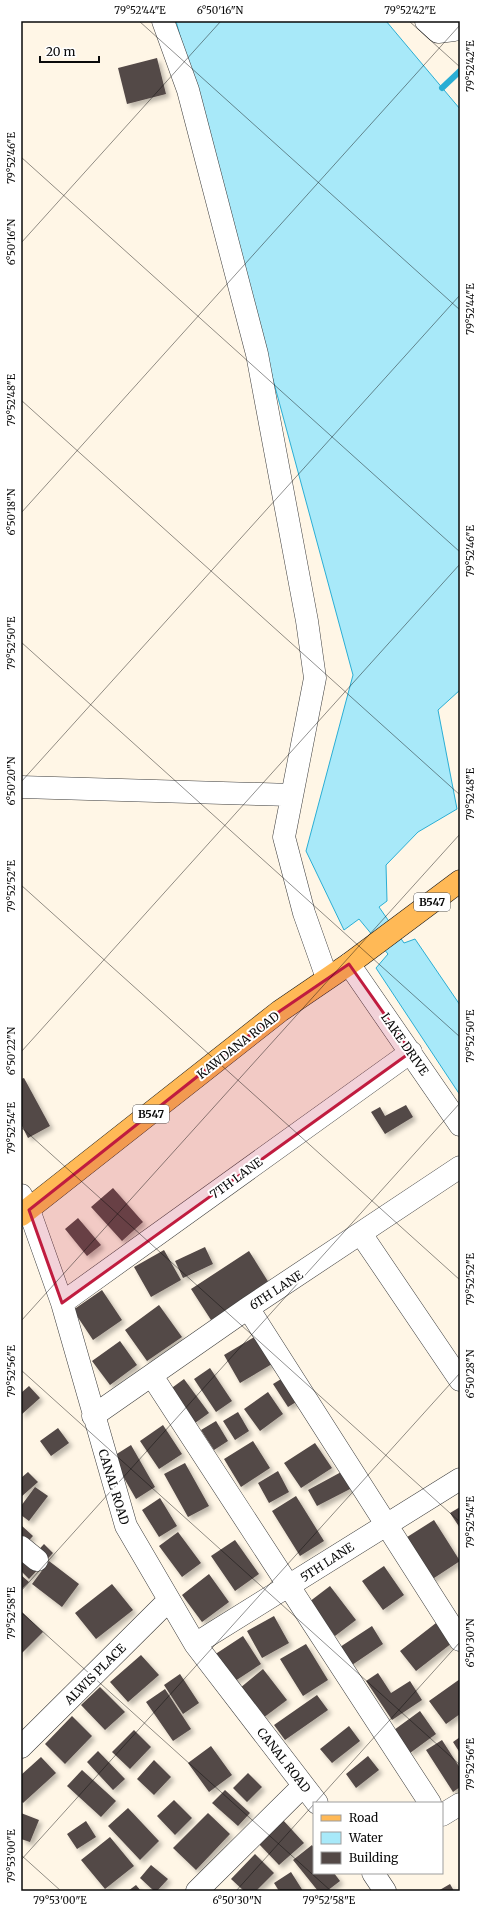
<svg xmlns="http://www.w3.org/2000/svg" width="481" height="1912" viewBox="0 0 481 1912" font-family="Merriweather,serif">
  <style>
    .water { fill: #a8e9f9; stroke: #2baed4 }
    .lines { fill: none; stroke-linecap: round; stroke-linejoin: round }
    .stream { stroke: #2baed4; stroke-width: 6 }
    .building { fill: #534846; filter: url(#shadow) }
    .minor-casing { stroke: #3d3d3d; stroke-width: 23 }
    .major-casing { stroke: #1b1b1b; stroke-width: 23 }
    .minor { stroke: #fff; stroke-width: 22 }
    .major { stroke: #ffb956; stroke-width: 22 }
    .marked { fill: #c01c3f; fill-opacity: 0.2; stroke: #c01c3f; stroke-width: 3; stroke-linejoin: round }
    .ticks { fill: none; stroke: #0a0a0a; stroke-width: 1; stroke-opacity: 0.45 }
    .labels { text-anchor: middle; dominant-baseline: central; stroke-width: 4; stroke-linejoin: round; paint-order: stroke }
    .shield { fill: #fff; stroke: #545454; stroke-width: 1 }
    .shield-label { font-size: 11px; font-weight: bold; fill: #0a0a0a }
    .street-label { font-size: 12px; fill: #0a0a0a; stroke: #fff }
    .neatline { fill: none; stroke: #0a0a0a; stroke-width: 1.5 }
    .ticks-label { font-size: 10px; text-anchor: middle; fill: #0a0a0a }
  </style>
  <defs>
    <filter id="shadow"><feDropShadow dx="3.5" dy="3.5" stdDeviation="2" flood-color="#0004"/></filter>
  </defs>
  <rect width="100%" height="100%" fill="#fff6e6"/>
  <path class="water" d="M 176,21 L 386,21 L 460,109 L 460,690 L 438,710 L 457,809 L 418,832 L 386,865 L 387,901 L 379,907 L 404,943 L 415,939 L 460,1005 L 460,1095 L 376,968 L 388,954 L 359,919 L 344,930 L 306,851 L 353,675 Z"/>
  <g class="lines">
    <path class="stream" d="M 442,88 L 460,71"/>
  </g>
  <path class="building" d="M 157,58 L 166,94 L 127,104 L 118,68 Z
    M 24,1078 L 50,1126 L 28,1138 L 21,1124 L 21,1079 Z
    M 406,1105 L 413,1117 L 385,1134 L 371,1112 L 380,1107 L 385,1116 Z
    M 113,1188 L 143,1222 L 122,1241 L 91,1207 Z
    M 78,1218 L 101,1245 L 87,1256 L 65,1229 Z
    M 205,1247 L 213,1264 L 183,1278 L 175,1261 Z
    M 164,1250 L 181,1280 L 151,1297 L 134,1267 Z
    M 249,1251 L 269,1283 L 211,1320 L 191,1289 Z
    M 102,1290 L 122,1320 L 93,1340 L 73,1310 Z
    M 159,1305 L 182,1337 L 147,1361 L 125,1330 Z
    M 256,1336 L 272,1364 L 240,1383 L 224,1355 Z
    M 120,1341 L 137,1365 L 110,1385 L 92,1361 Z
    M 210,1368 L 232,1401 L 216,1412 L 194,1379 Z
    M 286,1376 L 301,1399 L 288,1407 L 273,1384 Z
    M 184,1379 L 209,1413 L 195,1423 L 169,1390 Z
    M 29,1386 L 40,1398 L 21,1415 L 21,1393 Z
    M 268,1392 L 283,1414 L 260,1431 L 244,1409 Z
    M 238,1412 L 249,1431 L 235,1440 L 223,1421 Z
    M 216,1421 L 228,1441 L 214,1450 L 201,1430 Z
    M 163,1425 L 182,1454 L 159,1469 L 140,1441 Z
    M 58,1428 L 69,1443 L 51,1456 L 40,1441 Z
    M 253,1441 L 270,1468 L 241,1487 L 224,1459 Z
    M 315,1443 L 332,1468 L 301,1488 L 284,1463 Z
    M 131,1445 L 155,1487 L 136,1499 L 112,1457 Z
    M 185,1463 L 209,1506 L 188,1517 L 164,1474 Z
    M 278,1471 L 289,1492 L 269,1503 L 258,1483 Z
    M 343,1471 L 352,1488 L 317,1506 L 308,1490 Z
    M 28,1472 L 38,1482 L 21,1497 L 21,1478 Z
    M 35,1487 L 48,1496 L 29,1521 L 21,1515 L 21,1506 Z
    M 296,1496 L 324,1541 L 300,1556 L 272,1511 Z
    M 160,1498 L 177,1526 L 159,1537 L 142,1510 Z
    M 460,1507 L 460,1528 L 450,1513 Z
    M 434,1520 L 460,1561 L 431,1580 L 404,1539 Z
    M 21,1525 L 33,1536 L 21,1549 Z
    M 178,1532 L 201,1563 L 182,1577 L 159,1546 Z
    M 235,1540 L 259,1574 L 235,1591 L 211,1556 Z
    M 44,1544 L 53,1553 L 29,1579 L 21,1571 L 21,1550 L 31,1558 Z
    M 49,1561 L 79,1584 L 62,1607 L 32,1584 Z
    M 384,1566 L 404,1595 L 383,1610 L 362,1581 Z
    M 209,1574 L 229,1602 L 202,1622 L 182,1595 Z
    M 21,1575 L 29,1582 L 21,1590 Z
    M 112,1584 L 133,1610 L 96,1639 L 75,1613 Z
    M 330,1586 L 356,1620 L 335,1636 L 309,1602 Z
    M 22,1612 L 43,1632 L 21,1654 L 21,1613 Z
    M 274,1616 L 289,1643 L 262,1658 L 247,1631 Z
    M 436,1623 L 452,1643 L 416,1671 L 400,1651 Z
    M 372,1626 L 383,1644 L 352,1665 L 340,1647 Z
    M 243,1636 L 261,1664 L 232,1683 L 214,1655 Z
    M 306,1644 L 328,1680 L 303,1696 L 280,1659 Z
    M 141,1655 L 159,1675 L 128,1702 L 110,1682 Z
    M 263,1669 L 287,1700 L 263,1718 L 240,1688 Z
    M 378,1673 L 391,1693 L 410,1681 L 422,1700 L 392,1720 L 366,1681 Z
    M 180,1674 L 199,1703 L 183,1714 L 164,1685 Z
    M 460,1679 L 460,1714 L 446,1724 L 429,1701 Z
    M 100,1687 L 125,1712 L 105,1730 L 81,1705 Z
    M 165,1689 L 191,1729 L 173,1741 L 146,1702 Z
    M 317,1695 L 328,1710 L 285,1740 L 274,1725 Z
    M 420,1711 L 436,1734 L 410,1753 L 394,1730 Z
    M 72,1716 L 92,1736 L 65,1764 L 45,1744 Z
    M 349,1726 L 360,1741 L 332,1763 L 320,1749 Z
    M 134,1730 L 151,1747 L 130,1769 L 112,1752 Z
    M 460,1737 L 460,1753 L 453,1742 Z
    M 442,1740 L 460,1768 L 460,1787 L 453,1792 L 426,1750 Z
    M 211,1746 L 232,1775 L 209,1792 L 188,1763 Z
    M 98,1751 L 125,1779 L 113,1790 L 87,1762 Z
    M 368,1756 L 379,1770 L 356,1788 L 346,1774 Z
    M 41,1757 L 56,1773 L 23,1803 L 21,1801 L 21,1775 Z
    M 154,1760 L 171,1777 L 154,1795 L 137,1779 Z
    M 82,1770 L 116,1801 L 101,1817 L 67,1786 Z
    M 248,1773 L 262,1787 L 247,1802 L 233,1788 Z
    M 225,1790 L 250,1813 L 238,1826 L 212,1803 Z
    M 174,1800 L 192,1818 L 175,1835 L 157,1816 Z
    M 128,1808 L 159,1841 L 140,1860 L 108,1826 Z
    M 21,1813 L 39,1820 L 30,1842 L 21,1839 Z
    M 208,1813 L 230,1834 L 196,1870 L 173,1848 Z
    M 283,1820 L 304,1843 L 279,1865 L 258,1843 Z
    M 86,1821 L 96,1837 L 77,1849 L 67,1834 Z
    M 110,1837 L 134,1866 L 105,1889 L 81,1860 Z
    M 312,1845 L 314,1848 L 314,1873 L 334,1873 L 340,1881 L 327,1891 L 318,1891 L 293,1860 Z
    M 255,1854 L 274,1873 L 256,1891 L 244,1891 L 231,1879 Z
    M 151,1865 L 168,1879 L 157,1891 L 154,1891 L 140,1878 Z
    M 291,1872 L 303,1891 L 279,1891 L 274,1883 Z
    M 450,1884 L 454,1891 L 438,1891 Z
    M 136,1885 L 141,1891 L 128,1891 Z"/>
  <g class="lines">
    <defs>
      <path id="minor" d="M 163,21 L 188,90 L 257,354 L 307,621 L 315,678 L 284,837 L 304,913 L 327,978
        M 426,21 L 438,32 L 454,30 L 460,25
        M 21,787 L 292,795
        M 349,964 L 460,1125
        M 21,1195 L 29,1210 L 62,1303 L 126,1526 L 195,1644 L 317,1803
        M 361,1234 L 460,1380
        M 62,1303 L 411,1052
        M 248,1308 L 460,1640
        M 152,1376 L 430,1803
        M 93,1416 L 248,1308 L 460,1167
        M 21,1547 L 37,1560
        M 195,1644 L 460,1479
        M 21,1747 L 168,1601
        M 442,1815 L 460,1804
        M 373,1873 L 385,1891
        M 197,1891 L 303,1786"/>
      <path id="major" d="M 21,1215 L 280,1011 L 349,964 L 460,881"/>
    </defs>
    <use href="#minor" class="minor-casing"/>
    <use href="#major" class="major-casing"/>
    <use href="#minor" class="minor"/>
    <use href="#major" class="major"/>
  </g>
  <path class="marked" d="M 349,964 L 411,1052 L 62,1303 L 29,1210 L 280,1011 Z"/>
  <path class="ticks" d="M 139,21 L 460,310M 409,21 L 460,67M 21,157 L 460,552M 21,243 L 221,21M 21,400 L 460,795M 21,513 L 460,25M 21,642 L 460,1037M 21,782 L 460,295M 21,885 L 460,1280M 21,1052 L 460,564M 21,1127 L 460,1522M 21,1321 L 460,834M 21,1370 L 460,1765M 21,1591 L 460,1103M 21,1612 L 331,1891M 315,1803 L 460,1642M 21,1855 L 61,1891M 21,1860 L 460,1373M 236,1891 L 314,1804"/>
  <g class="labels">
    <g class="shield">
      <rect x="414" y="893" width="36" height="18" rx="3"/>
      <rect x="133" y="1105" width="36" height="18" rx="3"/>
    </g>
    <g class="shield-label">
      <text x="432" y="902">B547</text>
      <text x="151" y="1114">B547</text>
    </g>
    <g class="street-label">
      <text transform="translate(405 1044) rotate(55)">LAKE DRIVE</text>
      <text transform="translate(238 1045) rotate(-38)">KAWDANA ROAD</text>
      <text transform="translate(236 1178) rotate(-36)">7TH LANE</text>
      <text transform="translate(276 1290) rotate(-33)">6TH LANE</text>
      <text transform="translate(114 1487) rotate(73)">CANAL ROAD</text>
      <text transform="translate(327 1562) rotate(-33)">5TH LANE</text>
      <text transform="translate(95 1674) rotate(-45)">ALWIS PLACE</text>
      <text transform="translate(284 1760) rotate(52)">CANAL ROAD</text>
    </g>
  </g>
  <rect width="481" height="1912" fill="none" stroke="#ffffff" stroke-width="44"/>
  <rect x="313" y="1802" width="130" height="72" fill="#ffffff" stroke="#9d9d9d"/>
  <rect x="321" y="1815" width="20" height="6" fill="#ffb956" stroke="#9d9d9d"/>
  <text x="349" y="1822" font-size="12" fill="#0a0a0a">Road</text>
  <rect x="321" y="1832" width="20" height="12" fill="#a8e9f9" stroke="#9d9d9d"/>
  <text x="349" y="1842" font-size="12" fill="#0a0a0a">Water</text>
  <rect x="321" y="1852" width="20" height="12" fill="#534846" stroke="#9d9d9d"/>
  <text x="349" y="1862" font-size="12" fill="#0a0a0a">Building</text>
  <path d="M40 56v6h59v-6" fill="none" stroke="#0a0a0a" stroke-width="2"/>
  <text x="46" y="56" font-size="12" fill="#0a0a0a" stroke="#ffffff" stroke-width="3" paint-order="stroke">20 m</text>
  <rect x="22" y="22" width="437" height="1868" class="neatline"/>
  <g class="ticks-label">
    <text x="140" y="14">79°52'44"E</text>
    <text x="220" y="14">6°50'16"N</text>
    <text x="410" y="14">79°52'42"E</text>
    <text transform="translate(470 66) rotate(-90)" y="4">79°52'42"E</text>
    <text transform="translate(11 158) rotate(-90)" y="4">79°52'46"E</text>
    <text transform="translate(11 242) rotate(-90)" y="4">6°50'16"N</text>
    <text transform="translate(470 309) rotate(-90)" y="4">79°52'44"E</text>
    <text transform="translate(11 400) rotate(-90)" y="4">79°52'48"E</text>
    <text transform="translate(11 512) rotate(-90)" y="4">6°50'18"N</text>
    <text transform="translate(470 551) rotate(-90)" y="4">79°52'46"E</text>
    <text transform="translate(11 643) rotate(-90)" y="4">79°52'50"E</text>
    <text transform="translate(11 781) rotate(-90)" y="4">6°50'20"N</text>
    <text transform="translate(470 794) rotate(-90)" y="4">79°52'48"E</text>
    <text transform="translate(11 886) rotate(-90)" y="4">79°52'52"E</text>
    <text transform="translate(470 1036) rotate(-90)" y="4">79°52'50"E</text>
    <text transform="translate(11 1051) rotate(-90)" y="4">6°50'22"N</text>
    <text transform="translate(11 1128) rotate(-90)" y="4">79°52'54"E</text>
    <text transform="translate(470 1279) rotate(-90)" y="4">79°52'52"E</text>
    <text transform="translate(11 1371) rotate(-90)" y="4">79°52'56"E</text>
    <text transform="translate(470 1374) rotate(-90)" y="4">6°50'28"N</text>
    <text transform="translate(470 1522) rotate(-90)" y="4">79°52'54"E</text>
    <text transform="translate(11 1613) rotate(-90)" y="4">79°52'58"E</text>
    <text transform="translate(470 1643) rotate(-90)" y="4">6°50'30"N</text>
    <text transform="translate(470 1764) rotate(-90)" y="4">79°52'56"E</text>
    <text transform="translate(11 1856) rotate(-90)" y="4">79°53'00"E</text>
    <text x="60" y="1904">79°53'00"E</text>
    <text x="237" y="1904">6°50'30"N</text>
    <text x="329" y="1904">79°52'58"E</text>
  </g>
</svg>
